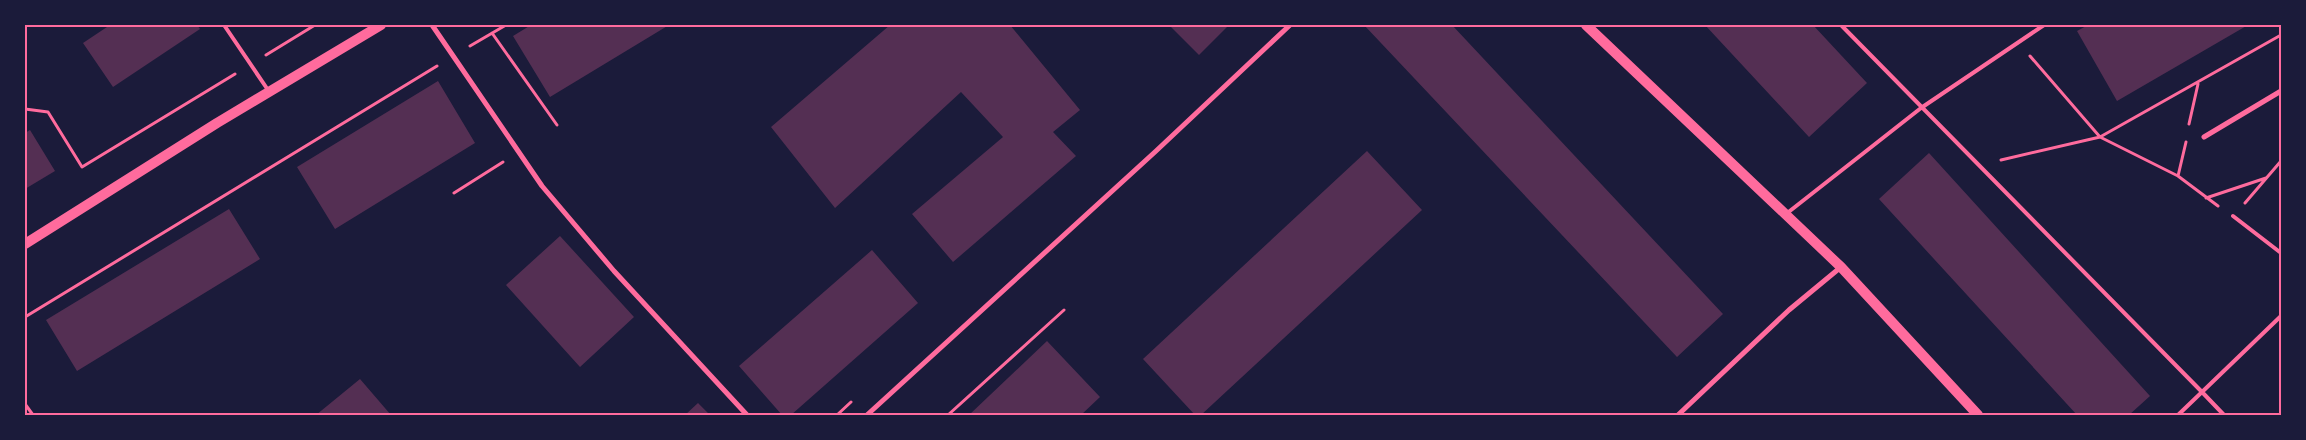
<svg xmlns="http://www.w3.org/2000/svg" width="2306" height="440" viewBox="0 0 2306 440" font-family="'DejaVu Sans',sans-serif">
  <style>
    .building { fill: #542f53 }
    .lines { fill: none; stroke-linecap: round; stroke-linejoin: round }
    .path { stroke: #ff6b9d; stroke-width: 3 }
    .service { stroke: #ff6b9d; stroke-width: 4 }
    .minor { stroke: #ff6b9d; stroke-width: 5 }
    .secondary { stroke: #ff6b9d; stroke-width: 10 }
    .neatline { fill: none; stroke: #ff6b9d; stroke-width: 2 }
  </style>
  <rect width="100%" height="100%" fill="#1b1b3a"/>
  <path class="building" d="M 110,25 L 197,25 L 200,29 L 113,87 L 83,43 Z
    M 531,25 L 669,25 L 550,97 L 513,36 Z
    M 890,25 L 1010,25 L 1080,110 L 1053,132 L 1076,156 L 953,262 L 912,214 L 1003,137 L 961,92 L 835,208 L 771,127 Z
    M 1169,25 L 1229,25 L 1199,55 Z
    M 1364,25 L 1452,25 L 1723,314 L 1677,357 Z
    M 1705,25 L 1813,25 L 1867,83 L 1809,137 Z
    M 2088,25 L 2248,25 L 2117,101 L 2077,31 Z
    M 438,81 L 475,143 L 335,229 L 297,167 Z
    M 30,130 L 55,171 L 25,189 L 25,133 Z
    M 1367,151 L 1422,210 L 1201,415 L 1195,415 L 1143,359 Z
    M 1929,153 L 2150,396 L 2129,415 L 2077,415 L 1879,199 Z
    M 229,209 L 260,259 L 77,371 L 46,320 Z
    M 560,236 L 634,317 L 580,367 L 506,285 Z
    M 872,250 L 918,303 L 791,415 L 782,415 L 739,366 Z
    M 1047,341 L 1100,397 L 1081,415 L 969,415 Z
    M 360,379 L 391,415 L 316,415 Z
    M 698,403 L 710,415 L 685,415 Z"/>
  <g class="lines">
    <path class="path" d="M 492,33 L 557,125
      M 470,46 L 506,25
      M 266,55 L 315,25
      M 2030,56 L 2100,137 L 2281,35
      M 25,109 L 48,112 L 82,167 L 235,74
      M 2189,124 L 2198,84
      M 2001,160 L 2100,137 L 2178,176 L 2218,206
      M 2178,176 L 2186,142
      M 454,193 L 503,162
      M 2206,198 L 2266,178
      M 2245,203 L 2281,161
      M 25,317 L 437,66
      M 25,404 L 33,415
      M 837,415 L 851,402
      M 948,415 L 1064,310"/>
    <path class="service" d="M 224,25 L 268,90
      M 1841,25 L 2202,392 L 2281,316
      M 1786,214 L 1921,108 L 2044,25
      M 2233,216 L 2281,253
      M 2178,415 L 2202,392 L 2224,415"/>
    <path class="minor" d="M 432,25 L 542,186 L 614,271 L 747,415
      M 2204,137 L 2281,91
      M 867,415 L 1156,151 L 1290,25
      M 1678,415 L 1789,310 L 1841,267"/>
    <path class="secondary" d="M 1586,25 L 1841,267 L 1978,415
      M 25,244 L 217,123 L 381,25"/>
  </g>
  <rect width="2306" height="440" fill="none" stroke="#1b1b3a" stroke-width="52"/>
  <rect x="26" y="26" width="2254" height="388" class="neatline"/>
</svg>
